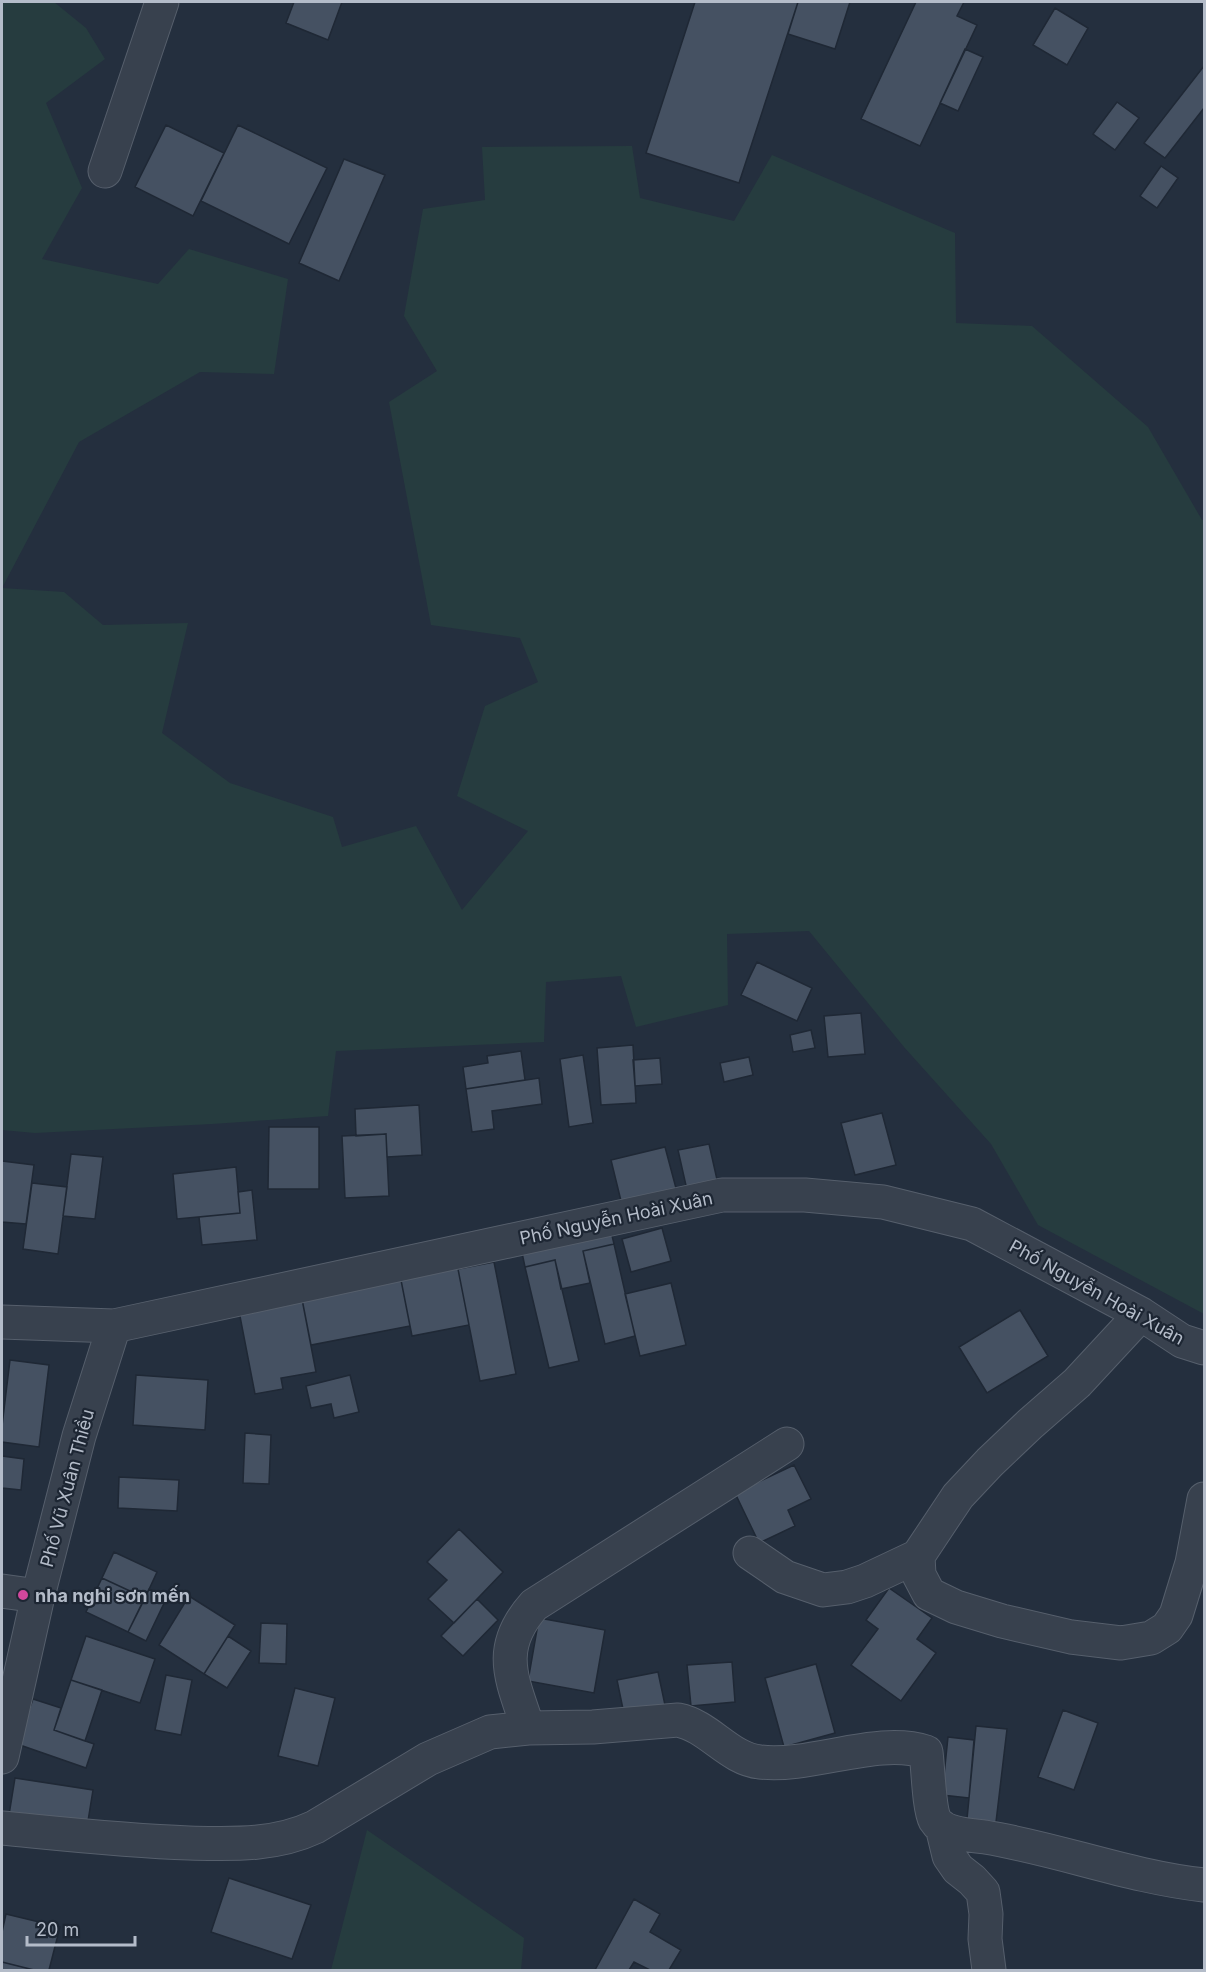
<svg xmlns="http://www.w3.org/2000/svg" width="1206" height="1972" viewBox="0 0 1206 1972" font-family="Inter,sans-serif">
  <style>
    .green { fill: #263c3f }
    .building { fill: #455162; stroke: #1f2835; stroke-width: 1.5 }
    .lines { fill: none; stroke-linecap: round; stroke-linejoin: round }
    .minor-casing { stroke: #565f6c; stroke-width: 35 }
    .minor { stroke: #38414e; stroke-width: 33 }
    .hotel-dot { fill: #d1479c; stroke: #1d2633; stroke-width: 2 }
    .labels { text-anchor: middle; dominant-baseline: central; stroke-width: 4.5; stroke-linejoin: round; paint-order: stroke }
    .street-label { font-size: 18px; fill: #b4bcc9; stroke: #1d2633 }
    .poi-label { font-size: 18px; font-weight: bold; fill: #b4bcc9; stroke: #1d2633; text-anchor: start }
  </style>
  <rect width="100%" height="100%" fill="#242f3e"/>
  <path class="green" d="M 2,2 L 54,2 L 86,28 L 105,59 L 46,103 L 82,188 L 42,259 L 158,284 L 189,249 L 288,279 L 274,374 L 200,372 L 79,442 L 2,588 L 64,592 L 103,625 L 188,623 L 162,733 L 230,783 L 333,817 L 342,847 L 416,826 L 462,910 L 528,831 L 457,796 L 485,706 L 538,682 L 520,638 L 431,625 L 389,402 L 437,371 L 404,316 L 423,209 L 485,200 L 482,147 L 632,146 L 640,198 L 734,221 L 772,155 L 955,233 L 956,323 L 1032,326 L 1148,427 L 1202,520 L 1204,520 L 1204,1314 L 1038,1225 L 991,1144 L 904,1047 L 809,931 L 727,934 L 728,1005 L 636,1027 L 621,976 L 546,982 L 544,1042 L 336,1051 L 328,1116 L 212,1124 L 35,1133 L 2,1130 Z
    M 367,1830 L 524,1938 L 521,1970 L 331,1970 Z"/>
  <path class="building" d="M 294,2 L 342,2 L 328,40 L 286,23 Z
    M 695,2 L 798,2 L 739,183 L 646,153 Z
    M 798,2 L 850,2 L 835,49 L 788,34 Z
    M 916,2 L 964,2 L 957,16 L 977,25 L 920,146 L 861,119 Z
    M 1055,8 L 1088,28 L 1067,65 L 1033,45 Z
    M 965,49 L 983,57 L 958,111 L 940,103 Z
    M 1204,66 L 1204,108 L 1165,158 L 1144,143 Z
    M 1117,102 L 1139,118 L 1115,150 L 1093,134 Z
    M 166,125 L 224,153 L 193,216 L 135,187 Z
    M 238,125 L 327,168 L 289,244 L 201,201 Z
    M 344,159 L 385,175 L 339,281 L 299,263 Z
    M 1161,166 L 1178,178 L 1157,208 L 1140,196 Z
    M 757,962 L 812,988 L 797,1021 L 741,995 Z
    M 861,1013 L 865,1054 L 828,1057 L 824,1016 Z
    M 811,1030 L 815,1048 L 793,1052 L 790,1035 Z
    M 633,1045 L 636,1103 L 601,1105 L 597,1048 Z
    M 521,1051 L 525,1080 L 466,1089 L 463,1067 L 488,1063 L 487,1056 Z
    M 583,1055 L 593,1123 L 569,1127 L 560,1059 Z
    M 749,1057 L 753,1075 L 724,1082 L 720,1063 Z
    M 660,1058 L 662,1084 L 635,1086 L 633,1060 Z
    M 539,1078 L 542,1104 L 492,1111 L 494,1129 L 472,1132 L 466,1089 Z
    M 419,1105 L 422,1155 L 387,1157 L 386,1134 L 356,1136 L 355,1109 Z
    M 882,1113 L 896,1165 L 855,1175 L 841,1123 Z
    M 269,1127 L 319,1127 L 319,1189 L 268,1189 Z
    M 386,1134 L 389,1196 L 345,1198 L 342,1136 Z
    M 709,1144 L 718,1184 L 687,1190 L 678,1150 Z
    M 665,1147 L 677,1192 L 622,1205 L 611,1160 Z
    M 71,1154 L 103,1157 L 95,1219 L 63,1216 Z
    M 2,1161 L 34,1165 L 26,1224 L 2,1222 Z
    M 236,1167 L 240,1213 L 177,1219 L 173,1174 Z
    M 32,1183 L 67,1187 L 58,1254 L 23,1249 Z
    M 252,1190 L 257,1240 L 202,1245 L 199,1217 L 240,1213 L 238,1192 Z
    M 610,1227 L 614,1244 L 583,1251 L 590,1283 L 561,1289 L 555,1260 L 525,1267 L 521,1248 Z
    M 662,1228 L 671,1261 L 631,1272 L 622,1239 Z
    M 614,1244 L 635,1336 L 605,1344 L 583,1251 Z
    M 555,1260 L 579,1361 L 549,1368 L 525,1267 Z
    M 494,1262 L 516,1374 L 480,1381 L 458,1269 Z
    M 457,1264 L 469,1325 L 412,1336 L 400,1275 Z
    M 400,1275 L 410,1326 L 311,1345 L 301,1294 Z
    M 671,1283 L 686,1345 L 640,1356 L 625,1294 Z
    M 301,1294 L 316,1372 L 281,1378 L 283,1389 L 255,1394 L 238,1306 Z
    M 1020,1310 L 1048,1356 L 987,1393 L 959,1347 Z
    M 10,1360 L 49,1365 L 39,1447 L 2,1442 L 2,1426 Z
    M 136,1375 L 208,1380 L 205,1430 L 133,1425 Z
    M 350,1375 L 359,1412 L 334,1418 L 331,1404 L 311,1408 L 306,1386 Z
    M 245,1433 L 271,1435 L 269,1484 L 243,1483 Z
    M 2,1456 L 24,1459 L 21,1490 L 2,1488 Z
    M 794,1465 L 811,1499 L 788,1510 L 795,1526 L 759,1543 L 735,1493 Z
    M 119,1477 L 179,1480 L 177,1511 L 118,1508 Z
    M 459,1529 L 503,1572 L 454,1623 L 428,1599 L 447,1580 L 427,1562 Z
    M 114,1552 L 157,1572 L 145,1598 L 102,1578 Z
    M 102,1578 L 145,1598 L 128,1632 L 86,1612 Z
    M 889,1588 L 932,1618 L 917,1639 L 936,1653 L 901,1701 L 851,1665 L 878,1629 L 866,1620 Z
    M 149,1589 L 167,1597 L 146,1641 L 128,1632 Z
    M 189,1596 L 235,1625 L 204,1674 L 159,1645 Z
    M 477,1599 L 498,1620 L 463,1656 L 441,1636 Z
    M 539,1618 L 605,1630 L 594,1693 L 528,1681 Z
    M 261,1623 L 287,1624 L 286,1664 L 259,1663 Z
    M 86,1636 L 155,1659 L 140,1703 L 71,1680 Z
    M 228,1636 L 251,1651 L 227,1688 L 204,1674 Z
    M 732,1662 L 735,1702 L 691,1706 L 687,1665 Z
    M 816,1664 L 835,1733 L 784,1747 L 765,1678 Z
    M 658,1672 L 665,1705 L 624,1714 L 617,1680 Z
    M 166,1675 L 192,1680 L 181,1735 L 155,1730 Z
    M 71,1680 L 102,1690 L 85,1741 L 54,1730 Z
    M 295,1688 L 335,1698 L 318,1766 L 278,1756 Z
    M 33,1699 L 61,1708 L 54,1730 L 94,1744 L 86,1768 L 17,1744 Z
    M 1063,1710 L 1098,1723 L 1074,1790 L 1038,1777 Z
    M 976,1726 L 1007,1729 L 996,1822 L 967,1819 Z
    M 948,1737 L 974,1740 L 969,1798 L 942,1795 Z
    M 15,1778 L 93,1790 L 87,1827 L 9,1815 Z
    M 229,1878 L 311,1905 L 292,1959 L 211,1932 Z
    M 634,1899 L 660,1914 L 650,1932 L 681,1950 L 669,1970 L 650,1970 L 634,1962 L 629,1970 L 595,1970 Z
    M 6,1914 L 60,1927 L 49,1970 L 34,1970 L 2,1962 L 2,1932 Z
    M 2,1962 L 34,1970 L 2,1970 Z"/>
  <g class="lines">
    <defs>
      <path id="minor" d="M 105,171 L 162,2
        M 1141,1314 L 1077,1383 L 1030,1424 L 990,1462 L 958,1496 L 918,1556 L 919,1575 L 929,1594 L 956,1607 L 1002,1621 L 1071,1637 L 1121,1643 L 1151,1638 L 1167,1628 L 1176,1615 L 1192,1563 L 1204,1499
        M 2,1322 L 114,1326 L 722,1195 L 805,1195 L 883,1202 L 972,1224 L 1141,1314 L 1182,1341 L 1204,1348
        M 750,1553 L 785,1577 L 823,1590 L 847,1587 L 865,1581 L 918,1556
        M 2,1591 L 38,1596
        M 528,1728 C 512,1679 495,1649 534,1605 L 787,1444
        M 2,1757 L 38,1596 L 79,1436 L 114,1326
        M 942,1827 L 949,1856 L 958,1869 L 972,1880 L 983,1892 L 986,1914 L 985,1939 L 989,1970
        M 2,1828 C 64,1834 126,1841 189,1843 C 232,1844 275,1846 315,1827 L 428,1759 L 490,1732 L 528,1728 L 593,1727 L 678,1720 C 709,1726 729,1759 760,1762 C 812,1768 878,1736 926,1752 C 928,1767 929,1809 935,1820 C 944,1835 970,1835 985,1837 C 1059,1849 1130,1877 1204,1885"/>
    </defs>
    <use href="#minor" class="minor-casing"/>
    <use href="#minor" class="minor"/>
  </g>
  <circle class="hotel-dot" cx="23" cy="1595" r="6"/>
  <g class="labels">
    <g class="street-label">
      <text transform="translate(616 1218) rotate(-12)">Phố Nguyễn Hoài Xuân</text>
      <text transform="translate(1097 1292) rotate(29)">Phố Nguyễn Hoài Xuân</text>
      <text transform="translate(67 1488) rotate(-75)">Phố Vũ Xuân Thiều</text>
    </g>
    <g class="poi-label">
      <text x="35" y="1595">nha nghi sơn mến</text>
    </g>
  </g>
  <rect width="1206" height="1972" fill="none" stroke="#b4bcc9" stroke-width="6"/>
  <path d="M27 1936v9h108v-9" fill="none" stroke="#b4bcc9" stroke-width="3"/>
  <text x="36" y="1936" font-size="18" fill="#b4bcc9" stroke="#1d2633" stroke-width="4.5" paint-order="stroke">20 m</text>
</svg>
